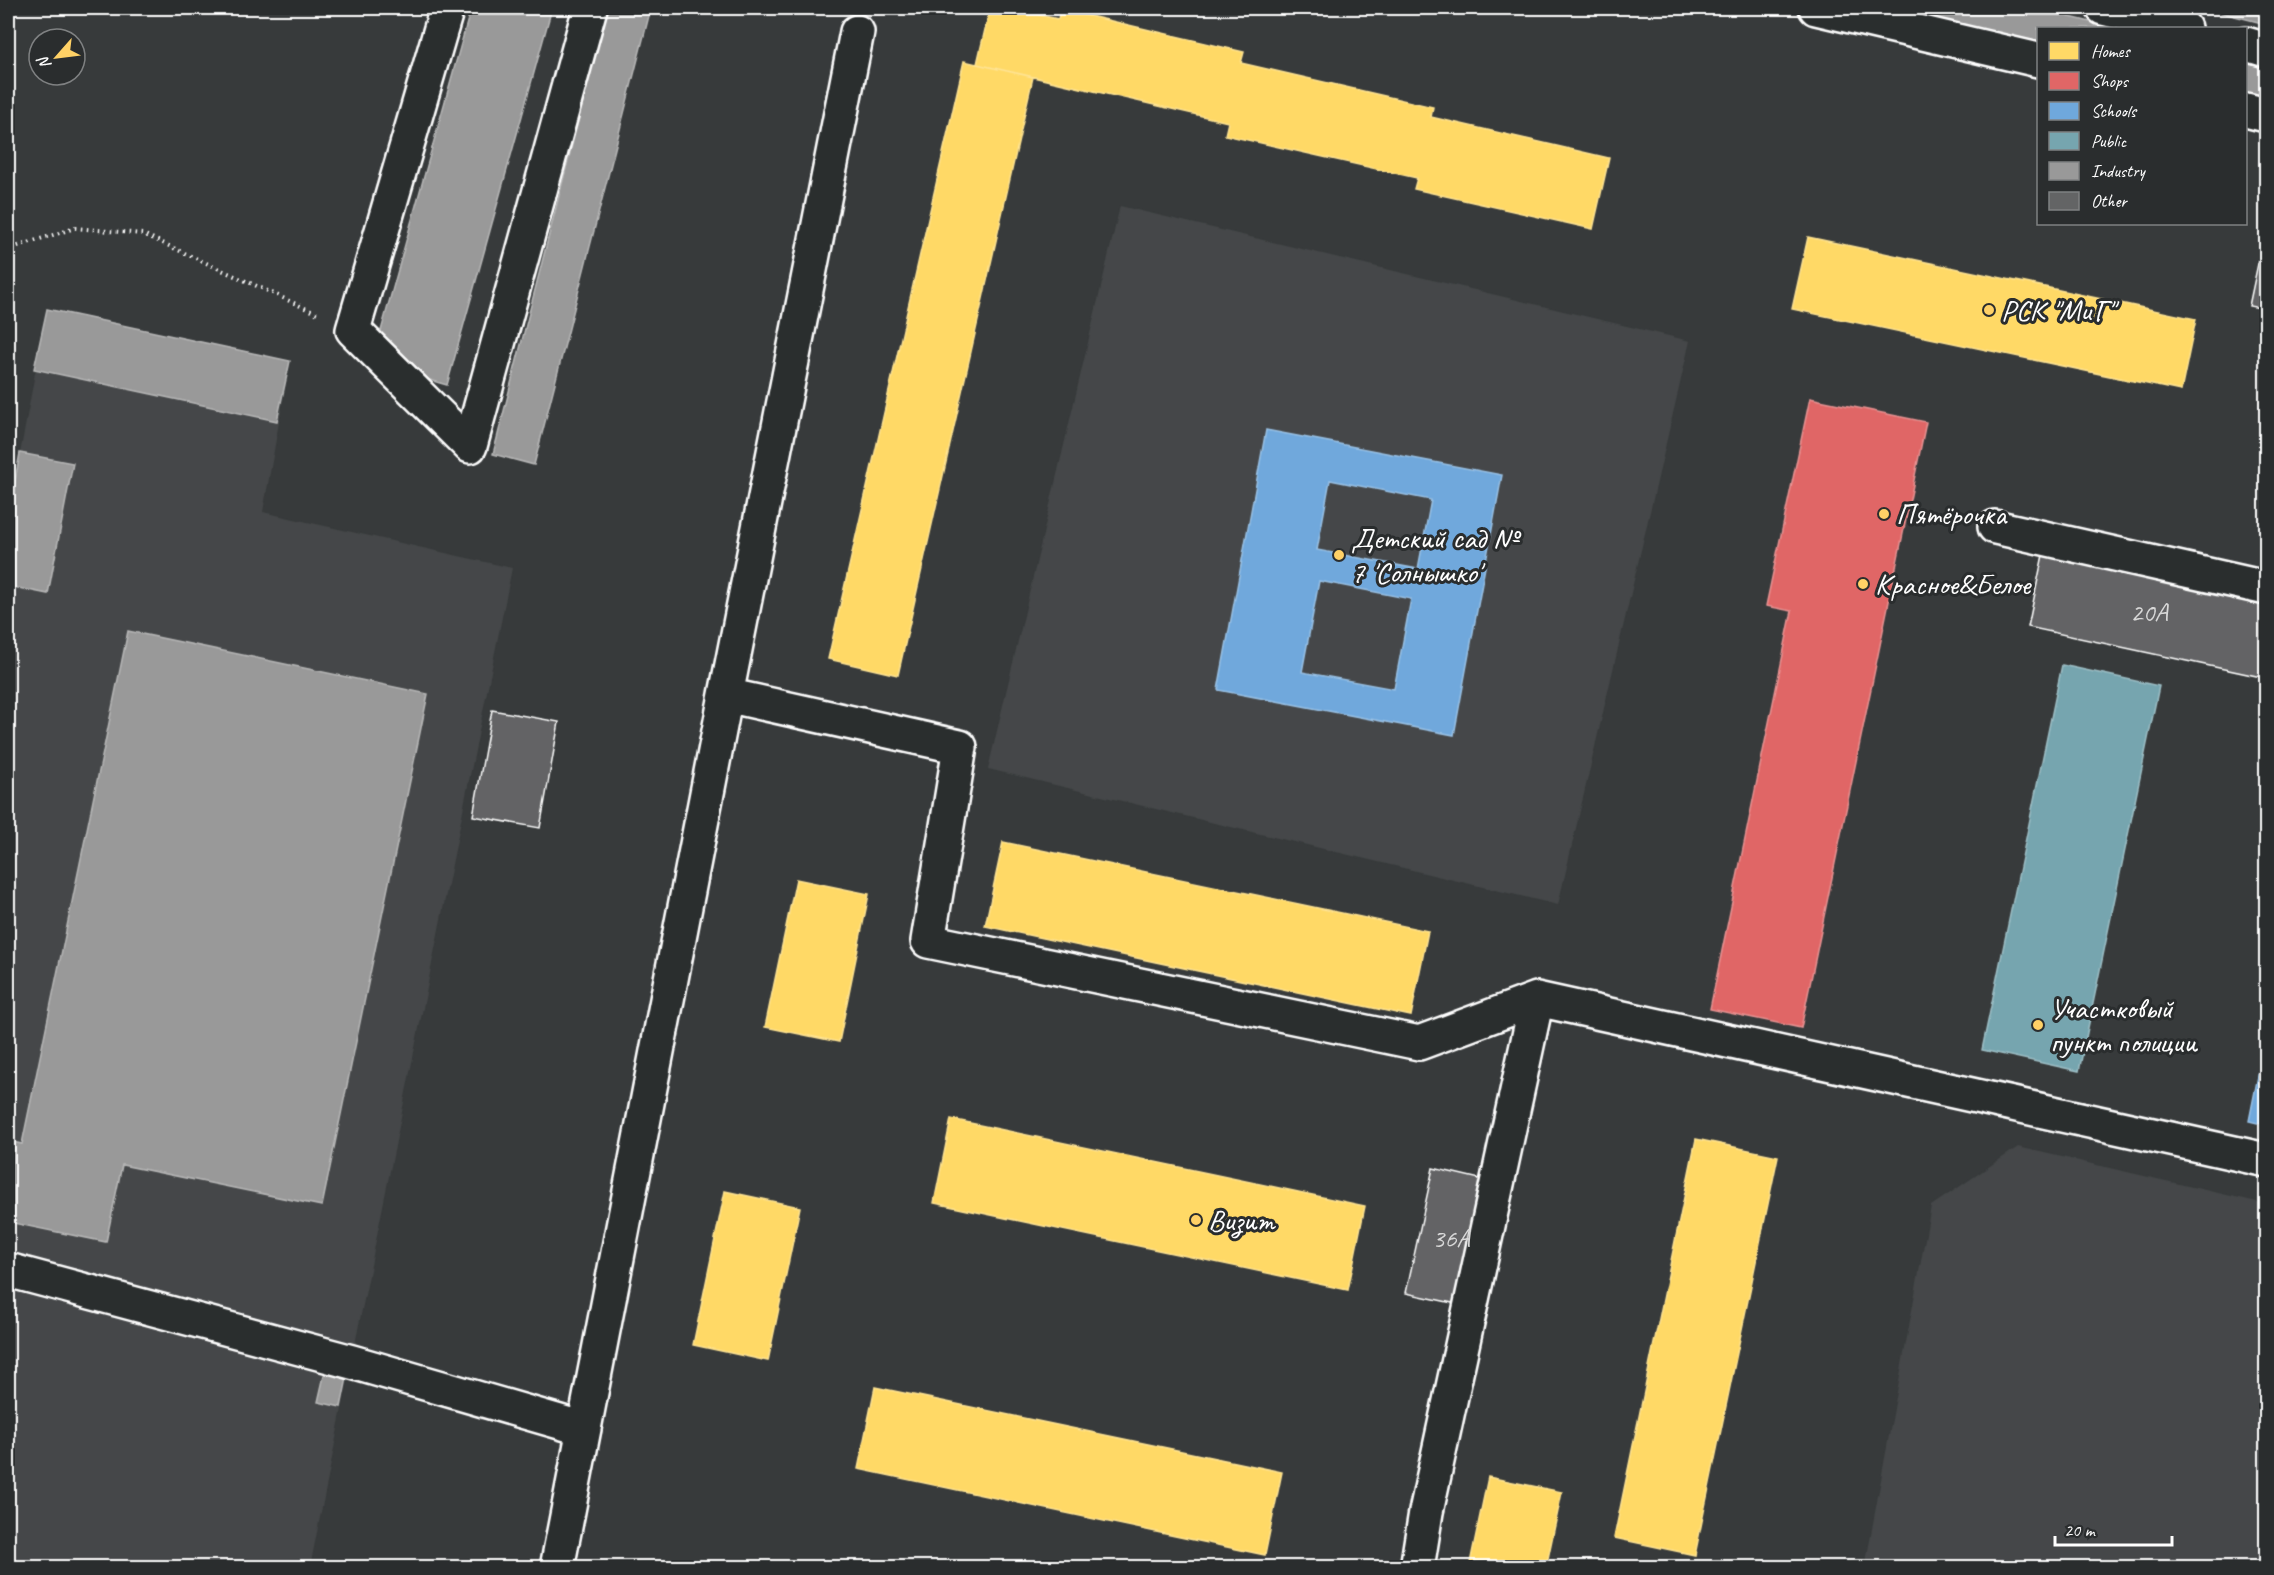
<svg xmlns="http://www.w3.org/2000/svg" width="2274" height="1575" viewBox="0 0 2274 1575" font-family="Caveat,sans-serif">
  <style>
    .built { fill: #444748 }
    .homes { fill: #ffd966; stroke: #ffe494; stroke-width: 1.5 }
    .shops { fill: #e06666; stroke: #e99494; stroke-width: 1.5 }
    .schools { fill: #6fa8dc; stroke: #9ac2e6; stroke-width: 1.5; fill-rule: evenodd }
    .public { fill: #76a5af; stroke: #9fc0c7; stroke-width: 1.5 }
    .industry { fill: #999; stroke: #b8b8b8; stroke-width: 1.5 }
    .building { fill: #636465; stroke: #fff; stroke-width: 1.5 }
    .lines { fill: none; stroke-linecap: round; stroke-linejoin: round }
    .minor-casing { stroke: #fff; stroke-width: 38 }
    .path { stroke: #fff; stroke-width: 4; stroke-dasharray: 1.5 4.5; stroke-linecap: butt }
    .minor { stroke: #2a2d2e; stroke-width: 33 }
    .poi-dot { fill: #ffd166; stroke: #2a2d2e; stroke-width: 2 }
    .labels { text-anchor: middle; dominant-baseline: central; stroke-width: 6; stroke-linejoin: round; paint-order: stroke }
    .number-label { font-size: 27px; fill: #d8d8d8 }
    .poi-label { font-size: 30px; fill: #fff; stroke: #2a2d2e; text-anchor: start }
  </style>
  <rect width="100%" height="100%" fill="#373a3b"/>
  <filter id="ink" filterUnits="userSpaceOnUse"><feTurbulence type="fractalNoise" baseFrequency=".0167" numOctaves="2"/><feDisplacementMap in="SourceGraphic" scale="12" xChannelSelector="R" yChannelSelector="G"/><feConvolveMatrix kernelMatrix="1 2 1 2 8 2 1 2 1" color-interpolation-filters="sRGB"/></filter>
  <g filter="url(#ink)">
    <path class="built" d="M 1120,206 L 1690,341 L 1558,905 L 988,769 Z
      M 47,309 L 290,361 L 263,512 L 512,568 L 310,1567 L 312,1567 L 8,1568 L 8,518 Z
      M 2018,1147 L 2266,1204 L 2266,1567 L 1865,1567 L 1931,1206 Z"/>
    <path class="homes" d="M 990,8 L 1009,8 L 1058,19 L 1060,9 L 1244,52 L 1241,63 L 1433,107 L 1431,117 L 1609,158 L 1593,229 L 1414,189 L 1417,178 L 1225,135 L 1228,122 L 977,64 Z
      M 964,61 L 1033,77 L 898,675 L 828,659 Z
      M 1808,237 L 2196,319 L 2181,391 L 1792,309 Z
      M 1003,842 L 1428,931 L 1411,1016 L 985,926 Z
      M 796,879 L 869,894 L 839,1042 L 765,1027 Z
      M 951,1119 L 1365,1206 L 1348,1290 L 934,1203 Z
      M 1696,1139 L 1778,1156 L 1695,1555 L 1614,1538 Z
      M 725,1191 L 800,1207 L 768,1361 L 693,1345 Z
      M 875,1387 L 1282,1472 L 1265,1555 L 858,1469 Z
      M 1488,1477 L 1562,1492 L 1546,1568 L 1469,1568 Z
      M 842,1563 L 864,1568 L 841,1568 Z"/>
    <path class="shops" d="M 1810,398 L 1926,422 L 1801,1028 L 1710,1009 L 1792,611 L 1766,606 Z"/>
    <path class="schools" d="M 1266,430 L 1502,475 L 1454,735 L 1218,690 ZM 1330,480 L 1431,500 L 1418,569 L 1317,550 ZM 1319,581 L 1411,599 L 1394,689 L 1302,672 Z
      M 2266,1036 L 2266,1125 L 2249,1121 Z"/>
    <path class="public" d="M 2062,665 L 2159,686 L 2079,1071 L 1982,1050 Z"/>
    <path class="industry" d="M 471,8 L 552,8 L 447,385 L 416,376 L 379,338 Z
      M 607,8 L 651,8 L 534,465 L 493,454 Z
      M 1884,8 L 2033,8 L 2115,28 L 2038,28 L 2038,47 Z
      M 2203,8 L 2266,8 L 2266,24 Z
      M 2246,62 L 2266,67 L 2266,106 L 2246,101 Z
      M 47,309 L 290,361 L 277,421 L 34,369 Z
      M 20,453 L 73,463 L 48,594 L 8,586 L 8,518 Z
      M 128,631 L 428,694 L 322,1206 L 122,1165 L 106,1242 L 8,1222 L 8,1141 L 22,1144 Z
      M 326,1367 L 348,1373 L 341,1407 L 318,1402 Z"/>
    <path class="building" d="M 2266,226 L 2266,309 L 2249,306 Z
      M 2044,550 L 2266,597 L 2266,678 L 2028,627 Z
      M 492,710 L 559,722 L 540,828 L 473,816 Z
      M 1433,1168 L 1497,1183 L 1471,1307 L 1406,1293 Z"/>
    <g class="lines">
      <defs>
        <path id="minor" d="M 447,8 L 353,330 L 470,446 L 590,8
          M 1816,8 L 2038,60
          M 2103,8 L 2184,28
          M 2246,44 L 2266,50
          M 2246,110 L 2266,115
          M 1995,527 L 2266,588
          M 726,695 L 857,32
          M 8,1270 L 352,1362 L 584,1429
          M 557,1568 L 726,695 L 960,747 L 928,941 L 1419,1043 L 1537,999
          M 1417,1568 L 1426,1512 L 1537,999 L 2266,1160"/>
      </defs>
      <use href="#minor" class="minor-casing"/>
      <path class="path" d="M 8,253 L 15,247 L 75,228 L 143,234 L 320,315"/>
      <use href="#minor" class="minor"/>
    </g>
  </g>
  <g class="poi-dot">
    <circle cx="1989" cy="310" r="6"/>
    <circle cx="1884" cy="514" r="6"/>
    <circle cx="1339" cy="555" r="6"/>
    <circle cx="1863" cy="584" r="6"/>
    <circle cx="2038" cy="1025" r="6"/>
    <circle cx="1196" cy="1220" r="6"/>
  </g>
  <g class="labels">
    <g class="number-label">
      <text x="2149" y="612">20А</text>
      <text x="1451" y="1238">36А</text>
    </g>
    <g class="poi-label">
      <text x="2001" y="310">РСК "МиГ"</text>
      <text x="1896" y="514">Пятёрочка</text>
      <text x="1351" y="538">Детский сад №<tspan x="1351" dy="34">7 'Солнышко'</tspan></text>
      <text x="1875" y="584">Красное&amp;Белое</text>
      <text x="2050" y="1008">Участковый<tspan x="2050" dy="34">пункт полиции</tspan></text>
      <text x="1208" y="1220">Визит</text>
    </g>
  </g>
  <rect width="2274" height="1575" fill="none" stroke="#2a2d2e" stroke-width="30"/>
  <rect x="15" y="15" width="2244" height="1545" fill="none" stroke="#fff" stroke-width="2" filter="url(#ink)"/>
  <rect x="2037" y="27" width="210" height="198" fill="#2a2d2e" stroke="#7f8182" stroke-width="1.5"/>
  <rect x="2049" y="42" width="30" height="18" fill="#ffd966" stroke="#7f8182" stroke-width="1.5"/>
  <text x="2091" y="57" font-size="18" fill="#ffffff">Homes</text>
  <rect x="2049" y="72" width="30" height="18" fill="#e06666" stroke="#7f8182" stroke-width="1.5"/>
  <text x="2091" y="87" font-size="18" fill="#ffffff">Shops</text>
  <rect x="2049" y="102" width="30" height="18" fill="#6fa8dc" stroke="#7f8182" stroke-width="1.5"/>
  <text x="2091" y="117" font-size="18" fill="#ffffff">Schools</text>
  <rect x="2049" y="132" width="30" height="18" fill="#76a5af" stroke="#7f8182" stroke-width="1.5"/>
  <text x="2091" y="147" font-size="18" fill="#ffffff">Public</text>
  <rect x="2049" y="162" width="30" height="18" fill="#999999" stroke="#7f8182" stroke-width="1.5"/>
  <text x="2091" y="177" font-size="18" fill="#ffffff">Industry</text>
  <rect x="2049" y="192" width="30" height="18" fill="#636465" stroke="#7f8182" stroke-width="1.5"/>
  <text x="2091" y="207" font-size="18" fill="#ffffff">Other</text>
  <g transform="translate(57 57) rotate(242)"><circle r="28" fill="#2a2d2e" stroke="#7f8182" stroke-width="1.5"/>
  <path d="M0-4.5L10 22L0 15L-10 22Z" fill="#ffd166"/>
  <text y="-9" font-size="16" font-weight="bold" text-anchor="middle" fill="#ffffff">N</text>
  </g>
  <path d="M2055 1536v9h117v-9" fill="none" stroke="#ffffff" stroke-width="3"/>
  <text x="2064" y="1536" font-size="18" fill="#ffffff" stroke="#2a2d2e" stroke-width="4.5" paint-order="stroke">20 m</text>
</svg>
